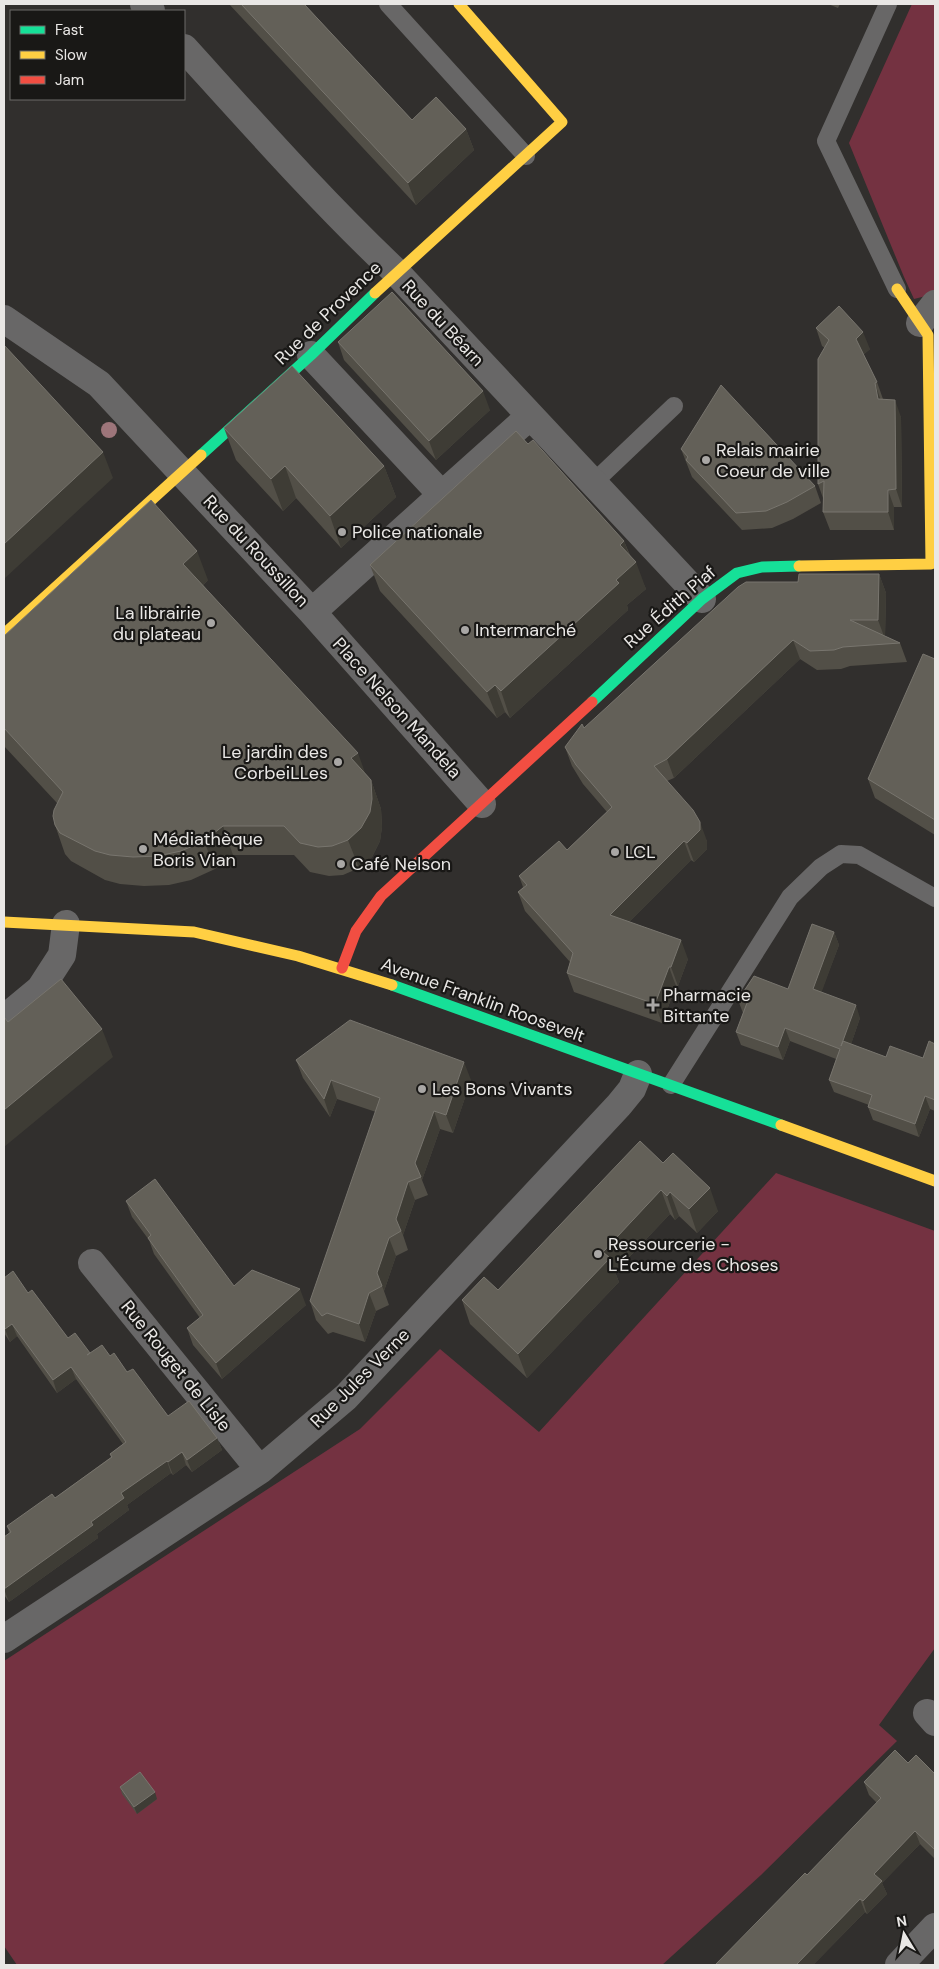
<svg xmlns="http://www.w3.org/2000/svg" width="939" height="1969" viewBox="0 0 939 1969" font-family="'DM Sans',sans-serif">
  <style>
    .green { fill: #743241 }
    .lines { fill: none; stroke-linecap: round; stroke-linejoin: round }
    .lane { stroke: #686767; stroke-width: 18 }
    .street { stroke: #686767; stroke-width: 28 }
    .fast { stroke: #16e098; stroke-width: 11 }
    .slow { stroke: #ffcf43; stroke-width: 11 }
    .jam { stroke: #f24e42; stroke-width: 11 }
    .tree { fill: #9d757a }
    .wall { fill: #524f47 }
    .shaded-wall { fill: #3e3c35 }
    .building { fill: #636058; stroke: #78756e }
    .poi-dot { fill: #a9a7a5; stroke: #191816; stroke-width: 2 }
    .labels { text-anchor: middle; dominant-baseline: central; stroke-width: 4.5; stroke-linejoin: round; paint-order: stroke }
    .street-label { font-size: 18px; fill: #e9e7e5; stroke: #191816 }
    .poi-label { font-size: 18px; fill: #e9e7e5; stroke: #191816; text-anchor: start }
  </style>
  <rect width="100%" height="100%" fill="#312f2d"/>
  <path class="green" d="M 912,4 L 935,4 L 935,303 L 926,296 L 914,299 L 904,277 L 849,143 Z
    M 776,1173 L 935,1231 L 935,1648 L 879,1725 L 897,1741 L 761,1875 L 662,1965 L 17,1965 L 4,1946 L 4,1661 L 360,1429 L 440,1349 L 539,1432 Z"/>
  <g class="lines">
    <path class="lane" d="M 388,4 L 526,156
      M 888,4 L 826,141 L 897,289
      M 593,483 L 674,406
      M 671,1085 L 790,897 L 821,867 L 841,854 L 859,855 L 935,898"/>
    <path class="street" d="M 144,4 L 151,11
      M 184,48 C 253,124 321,201 396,272 L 702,599
      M 4,319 L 99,384 L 312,612 L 442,495
      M 920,323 L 935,304
      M 311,355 L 442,495 L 530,416
      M 312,612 L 482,804
      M 4,1019 L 40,989 L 62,955 L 66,924
      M 92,1263 L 260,1470
      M 4,1639 L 260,1470 L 346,1397 L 619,1105 L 632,1089 L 638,1074
      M 927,1713 L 935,1722
      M 899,1965 L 935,1927"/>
    <path class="fast" d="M 201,455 L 311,355 L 375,293
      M 592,702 L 702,599 L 737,573 L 762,567 L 799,566
      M 392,985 L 781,1125"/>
    <path class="slow" d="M 375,293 L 562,122 L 459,4
      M 799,566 L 931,564 L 928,335 L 897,289
      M 4,634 L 201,455
      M 4,922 L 194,932 L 298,956 L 392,985
      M 781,1125 L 935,1181"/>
    <path class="jam" d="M 342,968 L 356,931 L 381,896 L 592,702"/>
  </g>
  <circle class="tree" cx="109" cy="430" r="8"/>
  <path class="wall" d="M 229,4 L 304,4 L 412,120 L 466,129 L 474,150 L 416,205 Z
    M 828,4 L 840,4 L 838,8 Z
    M 816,328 L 870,349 L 863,355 L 877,382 L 883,399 L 901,417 L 902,507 L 894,507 L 894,530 L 830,530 L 823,512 L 823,498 L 818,484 L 825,348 L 822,346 Z
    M 338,342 L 490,410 L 436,460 L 344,360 Z
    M 224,428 L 384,466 L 396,497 L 341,548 L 296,498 L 283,511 L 236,460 Z
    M 528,444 L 624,541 L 630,555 L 646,589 L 627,605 L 628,610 L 510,718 L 505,712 L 497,718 L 380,591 L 370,565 Z
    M 681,449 L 815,486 L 821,503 L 793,519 L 772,528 L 742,530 L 692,477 Z
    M 879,574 L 886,593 L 885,636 L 900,643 L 907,662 L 850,666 L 841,669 L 817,670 L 800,659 L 674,778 L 667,781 L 707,841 L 707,849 L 694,862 L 691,860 L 629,922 L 688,959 L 678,986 L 676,986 L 662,1023 L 574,992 L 567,973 L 570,962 L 525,911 L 518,892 L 523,887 L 519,876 L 567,850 L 607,812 L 583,784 L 572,766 L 565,747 L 584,728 L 798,582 Z
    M 208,580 L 203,585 L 371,780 L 381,809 L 382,827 L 380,841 L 372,857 L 359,868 L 343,875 L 329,876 L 310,872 L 294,855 L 233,855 L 215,869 L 191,880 L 169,885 L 144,886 L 120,884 L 105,880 L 71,861 L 65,854 L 55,825 L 57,803 L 4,746 L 4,636 Z
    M 935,659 L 935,835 L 875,798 L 868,779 Z
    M 834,932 L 839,945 L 821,992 L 860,1018 L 851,1044 L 886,1057 L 923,1058 L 935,1044 L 935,1111 L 930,1109 L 919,1137 L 873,1120 L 868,1107 L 869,1105 L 834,1092 L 829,1080 L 836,1059 L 790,1041 L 783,1060 L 741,1045 L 736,1032 L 743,1013 L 738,1000 L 788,989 Z
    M 296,1060 L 471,1080 L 453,1133 L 440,1129 L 422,1180 L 428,1195 L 415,1200 L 403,1235 L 408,1250 L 396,1256 L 384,1291 L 389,1305 L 376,1311 L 365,1342 L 333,1332 L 328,1334 L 316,1320 L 310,1301 L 376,1112 L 337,1099 L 330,1117 L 303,1078 Z
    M 663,1163 L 718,1211 L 697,1233 L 679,1216 L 675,1220 L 670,1214 L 615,1272 L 619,1282 L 527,1378 L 470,1324 L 462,1300 L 498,1290 Z
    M 126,1201 L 234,1286 L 306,1305 L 222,1379 L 193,1345 L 187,1328 L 200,1318 L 154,1254 L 149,1240 L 132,1217 Z
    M 4,1278 L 28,1293 L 68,1338 L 90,1353 L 110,1356 L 127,1372 L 168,1416 L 217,1438 L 222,1450 L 192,1472 L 186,1465 L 173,1475 L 171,1473 L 127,1505 L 129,1510 L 97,1534 L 98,1538 L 9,1602 L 4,1595 L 4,1537 L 9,1533 L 7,1526 L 55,1498 L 111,1457 L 110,1454 L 123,1444 L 76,1379 L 57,1393 L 17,1336 L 10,1342 L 4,1333 Z
    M 908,1763 L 935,1774 L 935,1859 L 920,1844 L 882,1883 L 887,1894 L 867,1914 L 865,1912 L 813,1965 L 715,1965 L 807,1875 L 877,1803 L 869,1795 L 864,1782 Z
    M 120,1787 L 157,1799 L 137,1814 L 122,1794 Z"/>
  <path class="shaded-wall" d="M 466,129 L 474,150 L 416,205 L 408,183 Z
    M 863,332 L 870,349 L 862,356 L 856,339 Z
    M 875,383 L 881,401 L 878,399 Z
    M 483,391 L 490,410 L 436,460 L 429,441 Z
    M 895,400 L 901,417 L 902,507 L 896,489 Z
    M 103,452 L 113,478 L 4,579 L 4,544 Z
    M 285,466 L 296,498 L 283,511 L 271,479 Z
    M 384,466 L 396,497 L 341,548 L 330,516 Z
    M 888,490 L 894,507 L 894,530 L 888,512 Z
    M 624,541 L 633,565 L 636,562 L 646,589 L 627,605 L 628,610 L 510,718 L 501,691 L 620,545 Z
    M 197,551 L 208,580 L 194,593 L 183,564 Z
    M 879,574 L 886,593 L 885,639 L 878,620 Z
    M 793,640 L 800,659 L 674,778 L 667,759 Z
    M 495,685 L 505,712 L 497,718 L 487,692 Z
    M 358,753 L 368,781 L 351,758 Z
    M 371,780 L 381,809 L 382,827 L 380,841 L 372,857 L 359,868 L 348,840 Z
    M 700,822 L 707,841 L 707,849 L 694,862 L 687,843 Z
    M 223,826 L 233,855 L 215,869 L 204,841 Z
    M 684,841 L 691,860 L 617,934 L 610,915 Z
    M 834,932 L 839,945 L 818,1002 L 813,989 Z
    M 681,940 L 688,959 L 678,986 L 671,967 Z
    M 669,967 L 676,986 L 662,1023 L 655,1004 Z
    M 856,1005 L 860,1018 L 846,1059 L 841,1046 Z
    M 785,1028 L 790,1041 L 783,1060 L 778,1047 Z
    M 102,1029 L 113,1057 L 4,1147 L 4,1110 Z
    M 464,1062 L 471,1080 L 453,1133 L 446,1115 Z
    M 331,1080 L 337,1099 L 330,1117 L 324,1099 Z
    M 925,1096 L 930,1109 L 919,1137 L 915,1124 Z
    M 434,1111 L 440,1129 L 422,1180 L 415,1163 Z
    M 408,1182 L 415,1200 L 403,1235 L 396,1219 Z
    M 710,1188 L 718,1211 L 697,1233 L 689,1209 Z
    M 661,1190 L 670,1214 L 615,1272 L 619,1282 L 527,1378 L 518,1354 L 603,1252 Z
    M 670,1192 L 679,1216 L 675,1220 L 667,1196 Z
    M 389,1238 L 396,1256 L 384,1291 L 377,1273 Z
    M 300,1289 L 306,1305 L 222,1379 L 216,1363 Z
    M 369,1293 L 376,1311 L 365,1342 L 359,1324 Z
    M 12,1324 L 17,1336 L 10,1342 L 5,1329 Z
    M 71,1367 L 76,1379 L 57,1393 L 53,1380 Z
    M 217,1438 L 222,1450 L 192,1472 L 187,1460 Z
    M 182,1452 L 186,1465 L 173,1475 L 168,1462 Z
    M 167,1461 L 171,1473 L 127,1505 L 129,1510 L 97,1534 L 98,1538 L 9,1602 L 4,1589 L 91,1522 L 121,1493 Z
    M 155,1792 L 157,1799 L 137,1814 L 134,1807 Z
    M 915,1831 L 920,1844 L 882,1883 L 887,1894 L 867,1914 L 863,1901 L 874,1874 Z
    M 860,1899 L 865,1912 L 813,1965 L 796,1965 Z"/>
  <path class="building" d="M 241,4 L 304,4 L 412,120 L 436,97 L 466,129 L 408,183 Z
    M 392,292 L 483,391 L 429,441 L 338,342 Z
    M 839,306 L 863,332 L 856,339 L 877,382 L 875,383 L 878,399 L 895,400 L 896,489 L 888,490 L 888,512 L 823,512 L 824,481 L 818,484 L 818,359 L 829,340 L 816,328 Z
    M 4,345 L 103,452 L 4,544 Z
    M 292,366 L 384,466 L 330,516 L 285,466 L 271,479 L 224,428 Z
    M 721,385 L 815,486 L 787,502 L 766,511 L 736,513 L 686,460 L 688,457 L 681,449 Z
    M 516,431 L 528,444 L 533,440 L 624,541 L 620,545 L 636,562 L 616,580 L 619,583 L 501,691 L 495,685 L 487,692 L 370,565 Z
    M 151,500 L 197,551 L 183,564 L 358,753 L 351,758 L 371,780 L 372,799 L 370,812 L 361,828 L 348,840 L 332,846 L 318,847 L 300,843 L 284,826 L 223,826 L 204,841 L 181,851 L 158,856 L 133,857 L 110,855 L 95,851 L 60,833 L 55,825 L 53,816 L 54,810 L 63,792 L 4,728 L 4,636 Z
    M 799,574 L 879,574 L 878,620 L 850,620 L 900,643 L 843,647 L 834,650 L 810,651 L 793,640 L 667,759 L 654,766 L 693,810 L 700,822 L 700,830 L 687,843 L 684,841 L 610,915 L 681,940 L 671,967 L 669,967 L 655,1004 L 567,973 L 573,953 L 518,892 L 527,885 L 519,876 L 559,841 L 567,850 L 612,807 L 576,765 L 565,747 L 582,724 L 584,728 L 738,587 L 746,582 L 798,582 Z
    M 923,654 L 935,659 L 935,820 L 868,779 Z
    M 812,924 L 834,932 L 813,989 L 856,1005 L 841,1046 L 843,1041 L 886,1057 L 890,1046 L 923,1058 L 929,1041 L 935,1044 L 935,1100 L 925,1096 L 915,1124 L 868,1107 L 872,1095 L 829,1080 L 840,1049 L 785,1028 L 778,1047 L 736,1032 L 747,1003 L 738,1000 L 754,976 L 788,989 Z
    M 61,979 L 102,1029 L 4,1110 L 4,1017 L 8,1022 Z
    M 350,1020 L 464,1062 L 446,1115 L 434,1111 L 415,1163 L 421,1177 L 408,1182 L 396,1219 L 401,1231 L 389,1238 L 377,1273 L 382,1286 L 369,1293 L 359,1324 L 327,1313 L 322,1316 L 310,1301 L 380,1098 L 331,1080 L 324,1099 L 296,1060 Z
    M 640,1141 L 663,1163 L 673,1153 L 710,1188 L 689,1209 L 670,1192 L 667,1196 L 661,1190 L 603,1252 L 610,1258 L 518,1354 L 462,1300 L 484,1277 L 498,1290 Z
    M 155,1179 L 234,1286 L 252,1270 L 300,1289 L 216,1363 L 187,1328 L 203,1315 L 148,1238 L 151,1235 L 126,1201 Z
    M 13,1271 L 28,1293 L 32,1290 L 68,1338 L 75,1333 L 90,1353 L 87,1355 L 102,1345 L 110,1356 L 114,1353 L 127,1372 L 133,1369 L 168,1416 L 189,1401 L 217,1438 L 187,1460 L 182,1452 L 168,1462 L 167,1461 L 121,1493 L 124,1498 L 91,1522 L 93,1525 L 4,1589 L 4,1537 L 11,1532 L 7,1526 L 52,1494 L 55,1498 L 112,1457 L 110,1454 L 126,1442 L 71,1367 L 53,1380 L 12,1324 L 5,1329 L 4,1327 L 4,1278 Z
    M 895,1750 L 908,1763 L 916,1755 L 935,1774 L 935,1850 L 915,1831 L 874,1874 L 882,1881 L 863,1901 L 860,1899 L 796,1965 L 715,1965 L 805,1873 L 807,1875 L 881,1798 L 864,1782 Z
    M 140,1772 L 155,1792 L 134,1807 L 120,1787 Z"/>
  <g class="poi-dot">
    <circle cx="706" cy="460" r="5"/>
    <circle cx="342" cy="532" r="5"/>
    <circle cx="211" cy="623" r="5"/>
    <circle cx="465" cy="630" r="5"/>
    <circle cx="338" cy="762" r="5"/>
    <circle cx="143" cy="849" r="5"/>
    <circle cx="615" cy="852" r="5"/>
    <circle cx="341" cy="864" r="5"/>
    <path d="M650.5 997.5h5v5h5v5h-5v5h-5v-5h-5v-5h5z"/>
    <circle cx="422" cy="1089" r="5"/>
    <circle cx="598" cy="1254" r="5"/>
  </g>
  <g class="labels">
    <g class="street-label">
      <text transform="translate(328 313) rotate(-44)">Rue de Provence</text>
      <text transform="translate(443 323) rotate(47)">Rue du Béarn</text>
      <text transform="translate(256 551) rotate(47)">Rue du Roussillon</text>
      <text transform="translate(670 607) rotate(-41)">Rue Édith Piaf</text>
      <text transform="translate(397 708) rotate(48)">Place Nelson Mandela</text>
      <text transform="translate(483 1000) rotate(20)">Avenue Franklin Roosevelt</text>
      <text transform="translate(176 1366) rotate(51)">Rue Rouget de Lisle</text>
      <text transform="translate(360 1378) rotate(-45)">Rue Jules Verne</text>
    </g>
    <g class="poi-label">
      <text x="716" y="450">Relais mairie<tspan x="716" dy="21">Coeur de ville</tspan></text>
      <text x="352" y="532">Police nationale</text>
      <text x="201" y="613" text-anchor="end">La librairie<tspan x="201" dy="21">du plateau</tspan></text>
      <text x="475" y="630">Intermarché</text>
      <text x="328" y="752" text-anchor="end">Le jardin des<tspan x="328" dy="21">CorbeiLLes</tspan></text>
      <text x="153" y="839">Médiathèque<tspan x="153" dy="21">Boris Vian</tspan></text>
      <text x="625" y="852">LCL</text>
      <text x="351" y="864">Café Nelson</text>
      <text x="663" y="995">Pharmacie<tspan x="663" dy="21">Bittante</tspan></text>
      <text x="432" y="1089">Les Bons Vivants</text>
      <text x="608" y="1244">Ressourcerie -<tspan x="608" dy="21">L'Écume des Choses</tspan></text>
    </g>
  </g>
  <rect width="939" height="1969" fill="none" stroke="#e9e7e5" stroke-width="10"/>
  <rect x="10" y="10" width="175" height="90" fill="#191816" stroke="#6c6b69"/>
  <rect x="20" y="26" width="25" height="8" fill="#16e098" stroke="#6c6b69"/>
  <text x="55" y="35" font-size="15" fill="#e9e7e5">Fast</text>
  <rect x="20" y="51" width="25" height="8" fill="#ffcf43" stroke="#6c6b69"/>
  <text x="55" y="60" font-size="15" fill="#e9e7e5">Slow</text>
  <rect x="20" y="76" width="25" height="8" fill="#f24e42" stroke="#6c6b69"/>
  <text x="55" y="85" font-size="15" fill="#e9e7e5">Jam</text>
  <g transform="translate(904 1934) rotate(350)" stroke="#191816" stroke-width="4" paint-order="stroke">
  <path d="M0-4L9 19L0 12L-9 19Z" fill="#e9e7e5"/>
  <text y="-8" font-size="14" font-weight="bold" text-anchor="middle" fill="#e9e7e5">N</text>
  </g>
</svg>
